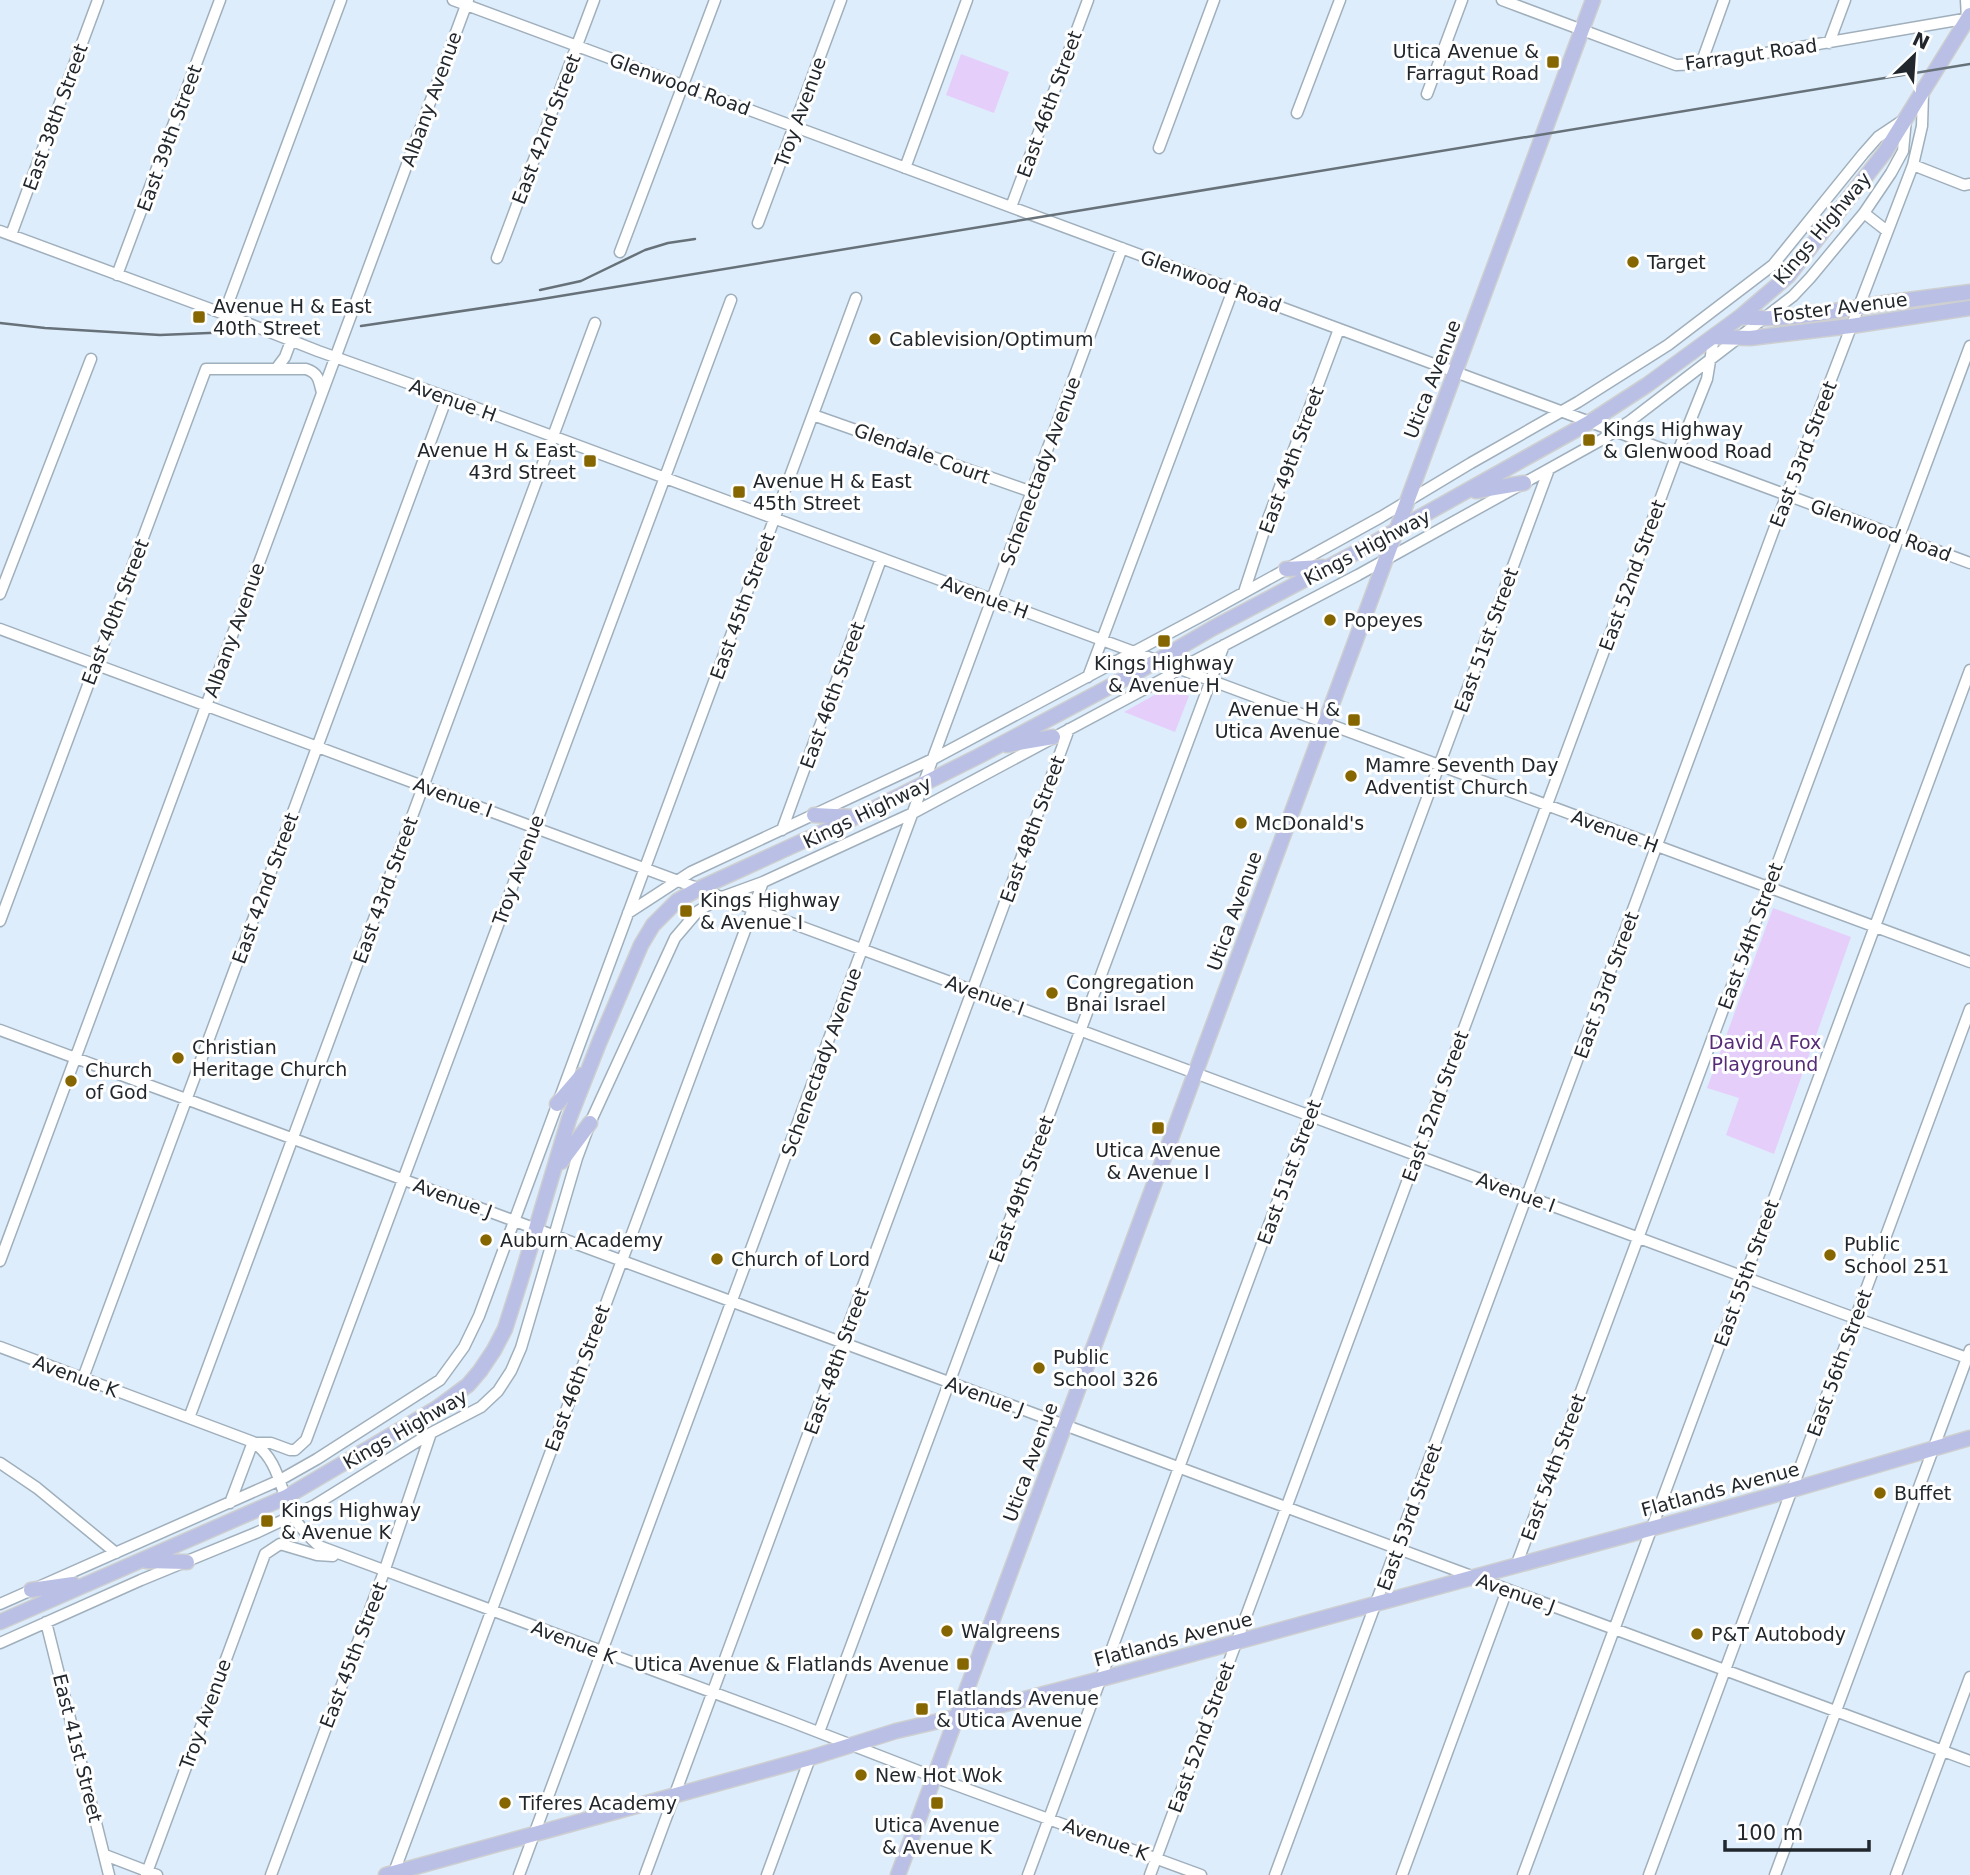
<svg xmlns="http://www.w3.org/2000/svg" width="1970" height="1875" viewBox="0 0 1970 1875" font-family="'DejaVu Sans',sans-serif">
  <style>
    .green { fill: #e5cffa }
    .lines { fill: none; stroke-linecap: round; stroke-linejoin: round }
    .minor-casing { stroke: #a0afbc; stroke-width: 13 }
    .major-casing { stroke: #cecfd1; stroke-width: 17 }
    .minor { stroke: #fff; stroke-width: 10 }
    .major { stroke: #b9bfe5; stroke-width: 14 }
    .rail { stroke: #677179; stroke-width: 2.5 }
    .poi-dot { fill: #866600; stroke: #fff; stroke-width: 2.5 }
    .labels { text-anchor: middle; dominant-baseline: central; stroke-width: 6; stroke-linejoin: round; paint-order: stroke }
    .poi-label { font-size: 19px; fill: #21272c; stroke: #fff; text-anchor: start }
    .street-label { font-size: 19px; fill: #21272c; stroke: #fff }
    .park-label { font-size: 19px; fill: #562b77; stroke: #fff }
  </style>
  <rect width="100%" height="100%" fill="#ddedfb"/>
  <path class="green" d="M 961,54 L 1009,72 L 994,113 L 946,95 Z
    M 1167,688 L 1189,696 L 1175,732 L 1124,712 Z
    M 1773,908 L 1851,937 L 1774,1154 L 1726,1135 L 1739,1098 L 1707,1088 Z"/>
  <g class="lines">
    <defs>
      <path id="minor" d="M 453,0 L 1970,563
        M 1502,0 L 1676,65 L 1701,64 L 1970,18
        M 1966,0 L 1967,19
        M 1829,43 L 1845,0
        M 1701,64 L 1724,0
        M 1427,94 L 1462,0
        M 1297,113 L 1340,0
        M 1159,148 L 1214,0
        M 1913,165 L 1964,185 L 1970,184
        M 905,168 L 967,0
        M 1011,207 L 1088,0
        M 1864,213 L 1887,231
        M 758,223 L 841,0
        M 0,231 L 224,314 L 318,351 L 455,400 L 1970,962
        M 11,235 L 98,0
        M 620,252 L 715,0
        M 497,258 L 594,0
        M 117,275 L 220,0
        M 224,314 L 341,0
        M 276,369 L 285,357 L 291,341
        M 813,415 L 1032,492
        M 1244,592 L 1268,519 L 1339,329
        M 0,594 L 91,359
        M 0,629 L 1841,1313 L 1970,1359
        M 1088,677 L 1233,290
        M 782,830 L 881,559
        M 628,913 L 691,872 L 933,759 L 1205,614 L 1381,517 L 1471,463 L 1578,402 L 1668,345 L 1773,265 L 1863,154 L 1878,137 L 1902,121
        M 0,921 L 206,369 L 306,369 C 319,373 319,381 322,393
        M 0,1030 L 1970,1761
        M 0,1261 L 468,0
        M 0,1347 L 253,1442 C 279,1460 280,1490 293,1516 C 300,1528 309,1537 319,1546 L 787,1720 L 934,1777 L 1201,1875
        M 83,1378 L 447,397
        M 189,1418 L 595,323
        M 256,1443 L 271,1443 L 290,1450 L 295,1450 L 306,1440 L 731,300
        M 0,1463 L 37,1488 L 116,1553
        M 230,1503 L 253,1442
        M 1516,1566 L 1970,346
        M 0,1604 L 280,1480 L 317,1459 L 440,1380 L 464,1347 L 479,1316 L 856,298
        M 46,1622 L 109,1875
        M 0,1643 L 141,1580 L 258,1532 L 315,1505 L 431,1433 L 481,1407 L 498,1391 L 511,1371 L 521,1348 L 577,1158 L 590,1123 L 675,938 L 698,911 L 722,897 L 763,882 L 913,813 L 1165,678 L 1179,669 L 1358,575 L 1603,439 L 1630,421 L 1793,296 L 1810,278 L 1864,213 L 1891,173 L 1903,151 L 1906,119
        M 819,1732 L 1224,645
        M 105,1855 L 157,1875
        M 146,1875 L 265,1554 L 280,1544 L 317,1555 L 333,1556
        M 271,1875 L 384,1572 L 431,1433
        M 393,1875 L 763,882
        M 519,1875 L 1122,248
        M 645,1875 L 1069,729
        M 767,1875 L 810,1758
        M 1028,1875 L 1549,469
        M 1150,1875 L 1677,454 L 1707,379 L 1714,337
        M 1275,1875 L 1783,505 L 1913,165 L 1922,126 L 1923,93
        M 1402,1875 L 1507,1590
        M 1523,1875 L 1970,670
        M 1649,1875 L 1970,1009
        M 1775,1875 L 1970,1350
        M 1896,1875 L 1970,1677"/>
      <path id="major" d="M 1740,317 C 1781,321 1818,314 1858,307 C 1895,301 1933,297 1970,292
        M 1714,337 L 1750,338 L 1851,326 L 1970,308
        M 1476,491 L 1524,483
        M 1286,569 L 1323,567
        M 1007,745 L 1053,737
        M 814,815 L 854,817
        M 557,1104 L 582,1075
        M 561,1162 L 590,1123
        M 146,1561 L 187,1562
        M 31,1590 L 73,1584
        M 0,1622 L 286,1497 L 437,1408 L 468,1385 L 480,1371 L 494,1350 L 505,1329 L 520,1282 L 569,1119 L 599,1043 L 641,945 L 653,925 L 677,901 L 698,889 L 871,810 L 979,756 L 1141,670 L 1213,628 L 1370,545 L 1529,456 L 1590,422 L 1647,385 L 1740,317 L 1788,276 L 1885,152 L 1970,15
        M 386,1875 L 810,1758 L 896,1731 L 956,1717 L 1101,1679 L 1774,1495 L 1970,1438
        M 898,1875 L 1593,0"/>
    </defs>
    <use href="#minor" class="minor-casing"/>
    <use href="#major" class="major-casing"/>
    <use href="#minor" class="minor"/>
    <use href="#major" class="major"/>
    <path class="rail" d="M 540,290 L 581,281 L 645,250 L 668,243 L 695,239
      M 0,323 L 45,328 L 160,335 L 233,332
      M 361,326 L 536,300 L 1970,64"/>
  </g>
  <g class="poi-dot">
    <rect x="1546" y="55" width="14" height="14" rx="3.5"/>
    <circle cx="1633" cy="262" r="7"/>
    <rect x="192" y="310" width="14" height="14" rx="3.5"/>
    <circle cx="875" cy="339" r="7"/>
    <rect x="1582" y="433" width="14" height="14" rx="3.5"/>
    <rect x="583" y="454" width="14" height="14" rx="3.5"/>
    <rect x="732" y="485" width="14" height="14" rx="3.5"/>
    <circle cx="1330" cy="620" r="7"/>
    <rect x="1157" y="634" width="14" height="14" rx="3.5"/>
    <rect x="1347" y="713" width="14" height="14" rx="3.5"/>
    <circle cx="1351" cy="776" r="7"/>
    <circle cx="1241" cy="823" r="7"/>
    <rect x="679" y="904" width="14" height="14" rx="3.5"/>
    <circle cx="1052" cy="993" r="7"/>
    <circle cx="178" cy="1058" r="7"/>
    <circle cx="71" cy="1081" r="7"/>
    <rect x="1151" y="1121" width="14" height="14" rx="3.5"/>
    <circle cx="486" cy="1240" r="7"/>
    <circle cx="1830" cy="1255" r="7"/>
    <circle cx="717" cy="1259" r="7"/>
    <circle cx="1039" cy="1368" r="7"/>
    <circle cx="1880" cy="1493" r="7"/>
    <rect x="260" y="1514" width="14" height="14" rx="3.5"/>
    <circle cx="947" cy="1631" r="7"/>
    <circle cx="1697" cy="1634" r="7"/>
    <rect x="956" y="1657" width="14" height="14" rx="3.5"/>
    <rect x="915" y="1702" width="14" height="14" rx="3.5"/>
    <circle cx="861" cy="1775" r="7"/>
    <circle cx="505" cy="1803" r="7"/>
    <rect x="930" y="1796" width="14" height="14" rx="3.5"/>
  </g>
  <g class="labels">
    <g class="poi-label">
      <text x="1539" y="51" text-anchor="end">Utica Avenue &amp;<tspan x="1539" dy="22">Farragut Road</tspan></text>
      <text x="1647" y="262">Target</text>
      <text x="213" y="306">Avenue H &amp; East<tspan x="213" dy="22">40th Street</tspan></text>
      <text x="889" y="339">Cablevision/Optimum</text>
      <text x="1603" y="429">Kings Highway<tspan x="1603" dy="22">&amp; Glenwood Road</tspan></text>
      <text x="576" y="450" text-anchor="end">Avenue H &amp; East<tspan x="576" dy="22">43rd Street</tspan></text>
      <text x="753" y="481">Avenue H &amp; East<tspan x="753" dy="22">45th Street</tspan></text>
      <text x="1344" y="620">Popeyes</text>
      <text x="1164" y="663" text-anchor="middle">Kings Highway<tspan x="1164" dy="22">&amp; Avenue H</tspan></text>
      <text x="1340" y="709" text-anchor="end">Avenue H &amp;<tspan x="1340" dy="22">Utica Avenue</tspan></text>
      <text x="1365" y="765">Mamre Seventh Day<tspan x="1365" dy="22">Adventist Church</tspan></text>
      <text x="1255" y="823">McDonald's</text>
      <text x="700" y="900">Kings Highway<tspan x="700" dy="22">&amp; Avenue I</tspan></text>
      <text x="1066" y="982">Congregation<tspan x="1066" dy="22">Bnai Israel</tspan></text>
      <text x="192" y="1047">Christian<tspan x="192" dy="22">Heritage Church</tspan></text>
      <text x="85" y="1070">Church<tspan x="85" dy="22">of God</tspan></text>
      <text x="1158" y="1150" text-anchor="middle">Utica Avenue<tspan x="1158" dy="22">&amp; Avenue I</tspan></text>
      <text x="500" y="1240">Auburn Academy</text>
      <text x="1844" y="1244">Public<tspan x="1844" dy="22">School 251</tspan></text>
      <text x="731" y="1259">Church of Lord</text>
      <text x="1053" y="1357">Public<tspan x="1053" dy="22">School 326</tspan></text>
      <text x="1894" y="1493">Buffet</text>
      <text x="281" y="1510">Kings Highway<tspan x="281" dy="22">&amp; Avenue K</tspan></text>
      <text x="961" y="1631">Walgreens</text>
      <text x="1711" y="1634">P&amp;T Autobody</text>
      <text x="949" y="1664" text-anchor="end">Utica Avenue &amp; Flatlands Avenue</text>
      <text x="936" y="1698">Flatlands Avenue<tspan x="936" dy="22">&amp; Utica Avenue</tspan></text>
      <text x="875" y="1775">New Hot Wok</text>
      <text x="519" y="1803">Tiferes Academy</text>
      <text x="937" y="1825" text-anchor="middle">Utica Avenue<tspan x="937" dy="22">&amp; Avenue K</tspan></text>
    </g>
    <g class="street-label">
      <text transform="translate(1751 54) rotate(-8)">Farragut Road</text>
      <text transform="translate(680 84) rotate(20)">Glenwood Road</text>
      <text transform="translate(431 99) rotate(-70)">Albany Avenue</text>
      <text transform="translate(1049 104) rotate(-70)">East 46th Street</text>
      <text transform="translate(800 112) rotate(-70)">Troy Avenue</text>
      <text transform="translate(55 117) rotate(-70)">East 38th Street</text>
      <text transform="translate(546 129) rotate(-69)">East 42nd Street</text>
      <text transform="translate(169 138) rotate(-70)">East 39th Street</text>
      <text transform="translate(1822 228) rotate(-50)">Kings Highway</text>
      <text transform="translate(1211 281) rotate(20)">Glenwood Road</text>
      <text transform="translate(1840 307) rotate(-7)">Foster Avenue</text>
      <text transform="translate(1432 379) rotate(-69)">Utica Avenue</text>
      <text transform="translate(453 400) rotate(20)">Avenue H</text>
      <text transform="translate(922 453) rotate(20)">Glendale Court</text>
      <text transform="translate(1803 454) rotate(-69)">East 53rd Street</text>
      <text transform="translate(1291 460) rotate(-70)">East 49th Street</text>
      <text transform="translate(1040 471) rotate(-70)">Schenectady Avenue</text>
      <text transform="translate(1881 530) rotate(20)">Glenwood Road</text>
      <text transform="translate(1367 547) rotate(-28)">Kings Highway</text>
      <text transform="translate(1632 575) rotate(-70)">East 52nd Street</text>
      <text transform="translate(985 597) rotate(20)">Avenue H</text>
      <text transform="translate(742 606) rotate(-70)">East 45th Street</text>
      <text transform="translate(115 612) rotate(-69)">East 40th Street</text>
      <text transform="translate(234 630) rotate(-70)">Albany Avenue</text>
      <text transform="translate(1486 640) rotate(-70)">East 51st Street</text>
      <text transform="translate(832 695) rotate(-70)">East 46th Street</text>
      <text transform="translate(453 797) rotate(20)">Avenue I</text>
      <text transform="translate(867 812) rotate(-26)">Kings Highway</text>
      <text transform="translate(1032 829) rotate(-70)">East 48th Street</text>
      <text transform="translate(1615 831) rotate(20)">Avenue H</text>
      <text transform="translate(518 870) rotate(-70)">Troy Avenue</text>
      <text transform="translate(265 888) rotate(-70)">East 42nd Street</text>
      <text transform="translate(385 890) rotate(-70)">East 43rd Street</text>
      <text transform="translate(1234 911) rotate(-70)">Utica Avenue</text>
      <text transform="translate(1750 936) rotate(-70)">East 54th Street</text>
      <text transform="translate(1606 985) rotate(-70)">East 53rd Street</text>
      <text transform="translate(985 995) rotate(20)">Avenue I</text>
      <text transform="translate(821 1062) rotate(-70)">Schenectady Avenue</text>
      <text transform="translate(1435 1106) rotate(-70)">East 52nd Street</text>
      <text transform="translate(1289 1172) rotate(-70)">East 51st Street</text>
      <text transform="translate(1021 1189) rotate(-70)">East 49th Street</text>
      <text transform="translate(1516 1192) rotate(20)">Avenue I</text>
      <text transform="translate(453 1198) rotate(20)">Avenue J</text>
      <text transform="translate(1746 1273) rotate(-70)">East 55th Street</text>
      <text transform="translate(836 1361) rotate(-70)">East 48th Street</text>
      <text transform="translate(1839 1363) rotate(-70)">East 56th Street</text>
      <text transform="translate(76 1376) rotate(20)">Avenue K</text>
      <text transform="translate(577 1378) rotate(-70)">East 46th Street</text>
      <text transform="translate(985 1396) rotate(20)">Avenue J</text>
      <text transform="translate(405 1429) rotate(-30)">Kings Highway</text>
      <text transform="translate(1030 1462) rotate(-70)">Utica Avenue</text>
      <text transform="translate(1553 1467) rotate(-70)">East 54th Street</text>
      <text transform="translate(1720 1489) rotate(-15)">Flatlands Avenue</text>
      <text transform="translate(1409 1517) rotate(-70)">East 53rd Street</text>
      <text transform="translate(1516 1593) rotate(20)">Avenue J</text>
      <text transform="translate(1173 1639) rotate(-15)">Flatlands Avenue</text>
      <text transform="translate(574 1642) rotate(21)">Avenue K</text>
      <text transform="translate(353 1655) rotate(-69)">East 45th Street</text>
      <text transform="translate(205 1714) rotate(-70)">Troy Avenue</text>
      <text transform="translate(1201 1737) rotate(-70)">East 52nd Street</text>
      <text transform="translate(78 1748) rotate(76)">East 41st Street</text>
      <text transform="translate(1106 1839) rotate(20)">Avenue K</text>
    </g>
    <g class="park-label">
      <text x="1765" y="1042">David A Fox<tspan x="1765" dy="22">Playground</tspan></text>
    </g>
  </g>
  <g transform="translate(1914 56) rotate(25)" stroke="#ffffff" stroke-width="5" paint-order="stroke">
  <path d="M0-5L12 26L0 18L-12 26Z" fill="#21272c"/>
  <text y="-10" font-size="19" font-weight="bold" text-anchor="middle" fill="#21272c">N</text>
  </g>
  <path d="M1725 1840v10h144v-10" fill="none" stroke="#21272c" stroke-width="3.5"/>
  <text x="1736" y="1840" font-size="21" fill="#21272c" stroke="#ffffff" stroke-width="5" paint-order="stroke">100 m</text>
</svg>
